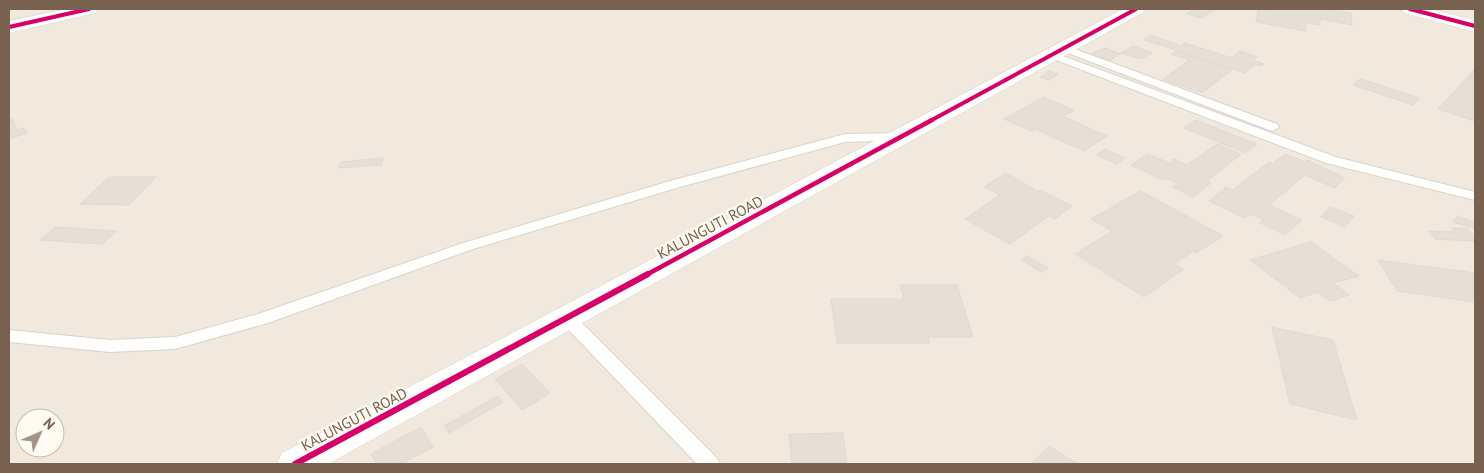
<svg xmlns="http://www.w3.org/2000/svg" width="1484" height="473" viewBox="0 0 1484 473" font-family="'PT Sans',sans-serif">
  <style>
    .residential { fill: #f1e9dd; fill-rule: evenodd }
    .building { fill: #e5dfd6; stroke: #e1dad1 }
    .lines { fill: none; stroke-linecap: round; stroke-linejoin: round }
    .service-casing { stroke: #d8d3cd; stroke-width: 2 }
    .minor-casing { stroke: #d8d3cd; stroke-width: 1 }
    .service { fill: #fefefd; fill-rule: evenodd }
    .minor { fill: #fefefd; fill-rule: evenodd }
    .cycleway-far2-casing { stroke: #fffbf2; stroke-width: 6 }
    .cycleway-far1-casing { stroke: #fffbf2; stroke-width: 8 }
    .cycleway-casing { stroke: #fffbf2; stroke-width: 9 }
    .cycleway-far2 { stroke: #d6006c; stroke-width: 4 }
    .cycleway-far1 { stroke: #d6006c; stroke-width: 4.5 }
    .cycleway { stroke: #d6006c; stroke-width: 6 }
    .labels { text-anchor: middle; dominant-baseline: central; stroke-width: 4.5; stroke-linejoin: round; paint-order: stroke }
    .street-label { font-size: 15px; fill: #78614e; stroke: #fffbf2 }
  </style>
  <rect width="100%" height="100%" fill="#f8f6ef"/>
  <path class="residential" d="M 9,9 L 1475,9 L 1475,464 L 9,464 ZM 25,418 L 55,418 L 55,448 L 25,448 Z"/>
  <path class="building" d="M 1195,9 L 1210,9 L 1215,10 L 1201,18 L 1187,14 Z
    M 1258,9 L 1271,11 L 1271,9 L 1327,9 L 1351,13 L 1352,25 L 1320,19 L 1320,25 L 1306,23 L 1306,31 L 1256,22 Z
    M 1150,35 L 1179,45 L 1173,49 L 1144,40 Z
    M 1185,43 L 1254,65 L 1245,73 L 1175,50 Z
    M 1133,46 L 1152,53 L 1140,59 L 1121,53 Z
    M 1105,48 L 1120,54 L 1109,61 L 1091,54 Z
    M 1176,51 L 1232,70 L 1202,93 L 1163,79 L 1189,60 L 1171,54 Z
    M 1240,51 L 1257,57 L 1252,60 L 1264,64 L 1261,66 L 1233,57 Z
    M 1475,69 L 1475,121 L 1438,109 Z
    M 1049,71 L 1058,74 L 1049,80 L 1040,77 Z
    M 1360,79 L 1420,98 L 1413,105 L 1353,85 Z
    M 1043,97 L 1074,110 L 1063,116 L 1107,136 L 1084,151 L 1035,129 L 1031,131 L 1004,119 Z
    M 13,119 L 17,130 L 24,128 L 27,133 L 9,139 L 9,121 Z
    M 1196,120 L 1257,144 L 1245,153 L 1184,128 Z
    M 1217,144 L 1241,154 L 1207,181 L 1211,183 L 1193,197 L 1172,187 L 1177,183 L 1166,178 L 1163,180 L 1131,165 L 1148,154 L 1169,163 L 1174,159 L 1187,165 Z
    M 1105,149 L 1125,158 L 1117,164 L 1097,155 Z
    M 1285,154 L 1305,162 L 1307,160 L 1345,178 L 1335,188 L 1274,162 Z
    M 383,158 L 381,165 L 339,168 L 341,162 Z
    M 1269,162 L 1304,176 L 1269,205 L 1302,220 L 1285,235 L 1260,223 L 1264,220 L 1250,214 L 1245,218 L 1209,201 L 1226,187 L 1233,190 Z
    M 1006,173 L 1038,192 L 1039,190 L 1072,206 L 1055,219 L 1049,216 L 1010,244 L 965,219 L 1000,195 L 984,187 Z
    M 109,177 L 156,177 L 129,205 L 80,204 Z
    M 1141,191 L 1223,236 L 1196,253 L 1113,206 Z
    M 1112,207 L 1192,252 L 1174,264 L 1184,269 L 1144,297 L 1075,254 L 1112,231 L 1091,219 Z
    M 1330,207 L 1354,216 L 1345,227 L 1321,217 Z
    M 1458,216 L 1475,223 L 1475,229 L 1453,222 Z
    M 55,227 L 117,231 L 102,244 L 40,240 Z
    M 1451,228 L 1468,229 L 1475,237 L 1475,241 L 1435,239 L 1428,231 L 1455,232 Z
    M 1311,242 L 1359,276 L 1333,283 L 1349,295 L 1330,301 L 1318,292 L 1300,298 L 1250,260 Z
    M 1027,256 L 1048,268 L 1041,272 L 1021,260 Z
    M 1378,260 L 1475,273 L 1475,302 L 1397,291 Z
    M 900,285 L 957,285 L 973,337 L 928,337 L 929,343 L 837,343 L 831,299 L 904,299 Z
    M 1272,327 L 1333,340 L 1357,420 L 1290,404 Z
    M 522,364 L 550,393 L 522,410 L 495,379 Z
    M 498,396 L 503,402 L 449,433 L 444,426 Z
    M 421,427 L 433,447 L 401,464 L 377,464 L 371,454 Z
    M 843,433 L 847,463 L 792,463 L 789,434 Z
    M 1049,446 L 1077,464 L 1031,464 Z"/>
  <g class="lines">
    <defs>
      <path id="service" d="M 1064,45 L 1277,124 L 1279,127 L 1273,131 L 1269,130 L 1060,50 L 1059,48 Z
        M 1052,52 L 1336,157 L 1475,192 L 1475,200 L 1326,163 L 1048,57 L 1048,53 Z
        M 900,133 L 905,134 L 906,137 L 905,140 L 845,142 L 680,187 L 473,249 L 268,323 L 175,349 L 110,352 L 9,342 L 9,330 L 110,340 L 175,337 L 258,314 L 463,243 L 670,181 L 845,134 Z
        M 568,313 L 574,315 L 717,458 L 720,464 L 697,464 L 562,323 L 560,319 L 562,315 Z"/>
      <path id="minor" d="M 66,9 L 98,9 L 95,13 L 9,33 L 9,21 Z
        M 1123,9 L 1145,9 L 1142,13 L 328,464 L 277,464 L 282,453 L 482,349 Z
        M 1401,9 L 1430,9 L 1475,20 L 1475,32 L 1404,13 Z"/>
    </defs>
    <use href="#service" class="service-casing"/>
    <use href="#minor" class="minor-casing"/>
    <use href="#service" class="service"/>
    <use href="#minor" class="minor"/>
    <defs>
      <path id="cycleway-far2" d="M 1410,9 L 1475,26
        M 9,27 L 89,9
        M 930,121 L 1136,9"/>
      <path id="cycleway-far1" d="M 646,275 L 932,120"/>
      <path id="cycleway" d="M 295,464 L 648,274"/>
    </defs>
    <use href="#cycleway-far2" class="cycleway-far2-casing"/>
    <use href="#cycleway-far1" class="cycleway-far1-casing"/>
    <use href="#cycleway" class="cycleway-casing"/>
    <use href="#cycleway-far2" class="cycleway-far2"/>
    <use href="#cycleway-far1" class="cycleway-far1"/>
    <use href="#cycleway" class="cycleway"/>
  </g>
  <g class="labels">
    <g class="street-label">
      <text transform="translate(710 227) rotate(-28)">KALUNGUTI ROAD</text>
      <text transform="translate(354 419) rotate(-28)">KALUNGUTI ROAD</text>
    </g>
  </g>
  <rect width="1484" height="473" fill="none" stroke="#78614e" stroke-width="20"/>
  <g transform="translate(40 433) rotate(45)"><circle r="24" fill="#fffbf2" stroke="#c9bdb0"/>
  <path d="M0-4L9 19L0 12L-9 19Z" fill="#a59586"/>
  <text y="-8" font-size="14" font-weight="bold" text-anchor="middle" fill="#78614e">N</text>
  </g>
</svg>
